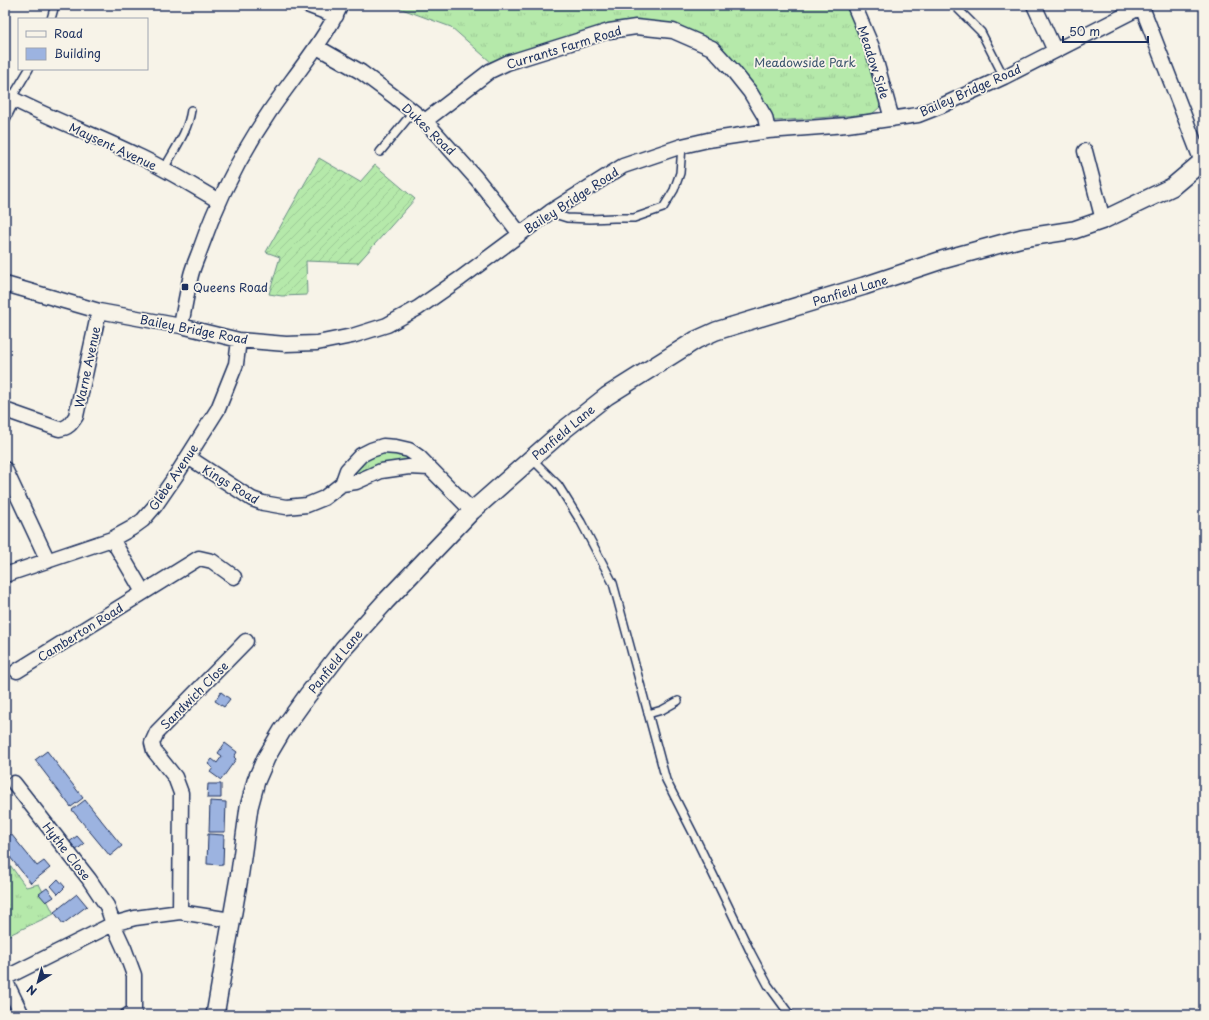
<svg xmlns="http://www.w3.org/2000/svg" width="1209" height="1020" viewBox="0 0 1209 1020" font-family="'Playpen Sans',sans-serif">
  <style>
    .grass { fill: url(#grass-tufts); stroke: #688c84 }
    .garden { fill: url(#garden-furrows); stroke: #688c84 }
    .building { fill: #9cb3e0; stroke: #1b2f5e }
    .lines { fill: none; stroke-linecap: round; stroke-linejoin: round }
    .service-casing { stroke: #1b2f5e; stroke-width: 10 }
    .minor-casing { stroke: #1b2f5e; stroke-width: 17 }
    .tertiary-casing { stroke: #1b2f5e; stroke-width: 20 }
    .service { stroke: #f7f3e8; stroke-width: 7 }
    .minor { stroke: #f7f3e8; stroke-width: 14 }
    .tertiary { stroke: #f7f3e8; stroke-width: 17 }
    .poi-dot { fill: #1b2f5e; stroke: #f7f3e8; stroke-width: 1.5 }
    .labels { text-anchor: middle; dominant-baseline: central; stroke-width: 3.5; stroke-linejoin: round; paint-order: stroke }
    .street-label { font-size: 12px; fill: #1b2f5e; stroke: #f7f3e8 }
    .park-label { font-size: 12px; fill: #3a546d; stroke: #f7f3e8 }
    .poi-label { font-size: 12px; fill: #1b2f5e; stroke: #f7f3e8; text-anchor: start }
  </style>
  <defs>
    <pattern id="grass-tufts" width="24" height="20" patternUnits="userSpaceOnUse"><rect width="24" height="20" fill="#b5e9aa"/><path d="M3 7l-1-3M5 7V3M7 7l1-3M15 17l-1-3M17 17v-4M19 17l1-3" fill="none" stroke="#9bc895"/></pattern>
    <pattern id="garden-furrows" width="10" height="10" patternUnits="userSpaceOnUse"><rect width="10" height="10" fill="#b5e9aa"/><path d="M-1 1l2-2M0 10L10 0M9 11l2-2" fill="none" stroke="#9bc895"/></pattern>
  </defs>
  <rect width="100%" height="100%" fill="#f7f3e8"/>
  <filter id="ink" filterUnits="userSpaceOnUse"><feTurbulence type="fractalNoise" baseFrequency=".025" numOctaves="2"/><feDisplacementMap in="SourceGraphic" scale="8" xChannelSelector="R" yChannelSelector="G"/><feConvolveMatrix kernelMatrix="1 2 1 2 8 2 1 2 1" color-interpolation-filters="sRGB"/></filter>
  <g filter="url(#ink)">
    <path class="grass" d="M 391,5 L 849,5 L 867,49 L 881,97 L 880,107 L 872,114 L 774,121 L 753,88 L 714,45 L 635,23 L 492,63 L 451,27 Z
      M 394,449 L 414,460 L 353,476 L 351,473 L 360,461 Z
      M 5,858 L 26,887 L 39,884 L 54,914 L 5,937 Z"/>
    <path class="garden" d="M 319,158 L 360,182 L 375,165 L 415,199 L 358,263 L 306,261 L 307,295 L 282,296 L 269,294 L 280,257 L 266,252 Z"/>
    <path class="building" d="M 221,692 L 230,699 L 224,707 L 215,701 Z
      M 225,743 L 237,752 L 234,757 L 236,759 L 221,780 L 210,772 L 213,768 L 208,764 L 212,759 L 217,763 L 222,756 L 218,753 Z
      M 47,751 L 83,798 L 71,807 L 35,760 Z
      M 208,784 L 221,784 L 221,798 L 207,798 Z
      M 85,800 L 122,846 L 110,856 L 72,810 Z
      M 210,801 L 226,802 L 225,832 L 209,832 Z
      M 11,834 L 37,866 L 44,861 L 50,868 L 31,883 L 5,851 L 5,839 Z
      M 208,834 L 224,835 L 223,865 L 207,864 Z
      M 77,836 L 84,844 L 75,851 L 68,843 Z
      M 58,879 L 65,887 L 58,894 L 51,886 Z
      M 47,888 L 54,897 L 46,902 L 39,894 Z
      M 77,894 L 87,906 L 63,924 L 54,912 Z"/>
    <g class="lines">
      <defs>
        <path id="service" d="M 956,5 L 958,9 L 981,32 L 1004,77
          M 51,19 L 55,5
          M 11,99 L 29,69
          M 5,121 L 15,101
          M 380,152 L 413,112
          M 164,169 C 174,150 188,132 191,110
          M 551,213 L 567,218 L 590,219 L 614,218 L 634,218 L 663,208 L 674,190 L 680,173 L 682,146
          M 532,459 L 558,485 L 581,522 L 613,583 L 666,780 L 694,835 L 751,953 L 768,985 L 790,1015
          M 648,714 L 662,710 L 678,701"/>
        <path id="minor" d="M 307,5 L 336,16
          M 854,5 L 872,47 L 892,119
          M 1034,5 L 1055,51
          M 1142,7 L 1202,162
          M 317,47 L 361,72 L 396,98 L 425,121 L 476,178 L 500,208 L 520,234
          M 5,95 C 48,118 93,134 136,155 C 165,168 191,185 219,201
          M 425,121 L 490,71 L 507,63 L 609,31 L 636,27 L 673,31 L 712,48 L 734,72 L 750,92 L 765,117 L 768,131
          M 1085,151 L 1103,220
          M 5,284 L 99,311 L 181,326 L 239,340 L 286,344 L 317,343 L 352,336 L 387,325 L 418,308 L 461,278 L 550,212 L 623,166 L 682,146 L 708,140 L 768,131 L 847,125 L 918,115 L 941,106 L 1004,77 L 1145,5
          M 181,326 C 184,309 187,292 191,275 C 193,267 197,258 200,250 C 217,201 241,154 270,111 C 294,76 322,44 341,5
          M 5,410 L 59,429 C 68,428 71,424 76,416 L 99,311
          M 188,457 L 252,499 L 263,503 L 286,507 L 307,505 L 324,498 L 342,484 L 356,482 L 381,471 L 409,467 L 429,468
          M 5,469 L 48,561
          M 342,484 L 347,470 L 361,455 L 371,450 L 383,446 L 396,447 L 409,450 L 419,457 L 472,511
          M 112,539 L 143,592
          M 5,575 L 112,539 L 132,528 L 143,520 L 155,506 L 177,474 L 218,409 L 236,364 L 239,340
          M 17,671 L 199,558 L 212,561 L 234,577
          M 14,783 L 89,879 L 107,906 L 113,924 L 124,948 L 134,975 L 134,1012 L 128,1015
          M 180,912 L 181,793 L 175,777 L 154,751 L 152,743 L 157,732 L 246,641
          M 5,978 L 113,924 L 135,918 L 180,912 L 231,920
          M 5,980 L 22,1015"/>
        <path id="tertiary" d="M 215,1015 L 240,872 L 249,807 L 256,781 L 266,758 L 282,731 L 307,696 L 343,649 L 385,602 L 472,511 L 565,429 L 607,396 L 696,340 L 716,331 L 864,286 L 942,260 L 1022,238 L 1074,230 L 1103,220 L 1172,187 L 1204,160"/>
      </defs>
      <use href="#service" class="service-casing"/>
      <use href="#minor" class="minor-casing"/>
      <use href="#tertiary" class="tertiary-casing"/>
      <use href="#service" class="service"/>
      <use href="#minor" class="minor"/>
      <use href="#tertiary" class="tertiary"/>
    </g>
  </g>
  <rect class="poi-dot" x="181" y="283" width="8" height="8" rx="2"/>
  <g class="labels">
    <g class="street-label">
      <text transform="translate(564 47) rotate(-17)">Currants Farm Road</text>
      <text transform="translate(874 62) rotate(72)">Meadow Side</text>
      <text transform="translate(970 90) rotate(-24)">Bailey Bridge Road</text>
      <text transform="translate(429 129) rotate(44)">Dukes Road</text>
      <text transform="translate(113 146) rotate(25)">Maysent Avenue</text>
      <text transform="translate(571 200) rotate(-33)">Bailey Bridge Road</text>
      <text transform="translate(850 290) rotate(-17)">Panfield Lane</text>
      <text transform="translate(194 329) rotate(11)">Bailey Bridge Road</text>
      <text transform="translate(87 367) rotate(-78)">Warne Avenue</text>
      <text transform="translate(563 432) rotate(-40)">Panfield Lane</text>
      <text transform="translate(173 477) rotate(-56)">Glebe Avenue</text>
      <text transform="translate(231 484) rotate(31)">Kings Road</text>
      <text transform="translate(80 632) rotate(-32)">Camberton Road</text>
      <text transform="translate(335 661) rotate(-51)">Panfield Lane</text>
      <text transform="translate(194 695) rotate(-45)">Sandwich Close</text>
      <text transform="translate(67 851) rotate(52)">Hythe Close</text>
    </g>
    <g class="park-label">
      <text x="805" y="62">Meadowside Park</text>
    </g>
    <g class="poi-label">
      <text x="193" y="287">Queens Road</text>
    </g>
  </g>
  <rect width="1209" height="1020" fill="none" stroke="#f7f3e8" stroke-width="20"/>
  <rect x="10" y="10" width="1189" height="1000" fill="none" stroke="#1b2f5e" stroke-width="1.5" filter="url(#ink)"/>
  <rect x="18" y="18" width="130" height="52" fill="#f7f3e8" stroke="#9fa5b1"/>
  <rect x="26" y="31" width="20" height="6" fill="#f7f3e8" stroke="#9fa5b1"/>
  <text x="54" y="38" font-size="12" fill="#1b2f5e">Road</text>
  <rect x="26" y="48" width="20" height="12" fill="#9cb3e0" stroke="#9fa5b1"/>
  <text x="54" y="58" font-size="12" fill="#1b2f5e">Building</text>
  <g transform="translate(38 982) rotate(217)" stroke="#f7f3e8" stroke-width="3" paint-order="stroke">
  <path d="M0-3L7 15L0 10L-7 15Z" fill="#1b2f5e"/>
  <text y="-6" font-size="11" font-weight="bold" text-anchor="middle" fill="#1b2f5e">N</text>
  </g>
  <path d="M1063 36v6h85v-6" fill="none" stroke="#1b2f5e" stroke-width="2"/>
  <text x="1069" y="36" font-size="12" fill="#1b2f5e" stroke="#f7f3e8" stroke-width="3" paint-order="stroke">50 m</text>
</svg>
